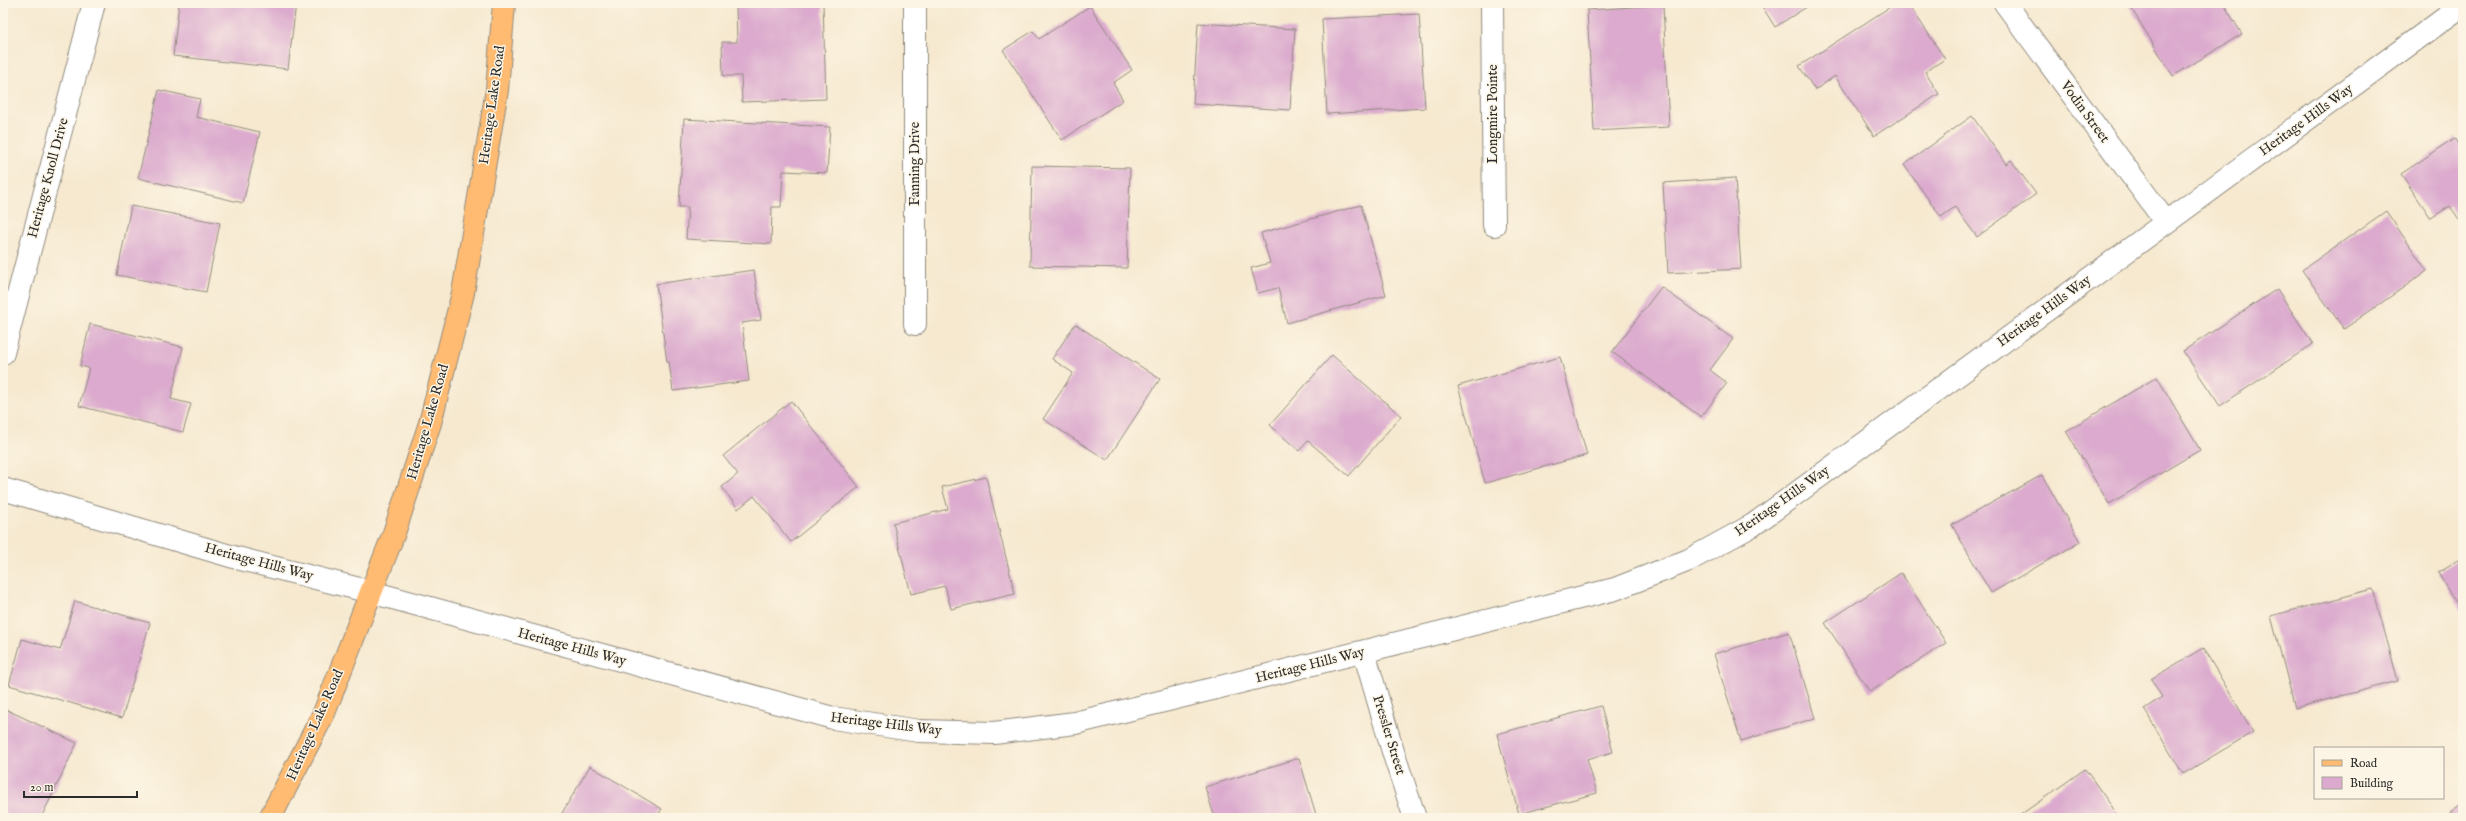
<svg xmlns="http://www.w3.org/2000/svg" width="2466" height="821" viewBox="0 0 2466 821" font-family="'IM FELL English',serif">
  <style>
    .building { fill: #dbaace }
    .lines { fill: none; stroke-linecap: round; stroke-linejoin: round }
    .minor-casing { stroke: #908a7e; stroke-width: 24 }
    .major-casing { stroke: #908a7e; stroke-width: 24 }
    .minor { stroke: #fff; stroke-width: 22 }
    .major { stroke: #ffbb71; stroke-width: 22 }
    .labels { text-anchor: middle; dominant-baseline: central; stroke-width: 3; stroke-linejoin: round; paint-order: stroke }
    .street-label { font-size: 14px; fill: #2b2b2b; stroke: #fcf5e5 }
  </style>
  <rect width="100%" height="100%" fill="#fcf5e5"/>
  <filter id="ink" filterUnits="userSpaceOnUse"><feTurbulence type="fractalNoise" baseFrequency=".025" numOctaves="2"/><feDisplacementMap in="SourceGraphic" scale="8" xChannelSelector="R" yChannelSelector="G"/><feConvolveMatrix kernelMatrix="1 2 1 2 8 2 1 2 1" color-interpolation-filters="sRGB"/></filter>
  <filter id="wash" filterUnits="userSpaceOnUse"><feTurbulence type="fractalNoise" baseFrequency=".012" numOctaves="4" result="noise"/><feDisplacementMap in="SourceGraphic" scale="16" xChannelSelector="R" yChannelSelector="G"/><feGaussianBlur stdDeviation="0.9" result="paint"/><feColorMatrix in="noise" values="0 0 0 0 0 0 0 0 0 0 0 0 0 0 0 0 0 1.4 0 .05"/><feComposite in="paint" operator="in"/></filter>
  <g filter="url(#wash)">
    <rect width="100%" height="100%" fill="#f6e9d0"/>
    <g id="blocks">
      <path class="building" d="M 179,3 L 296,3 L 288,69 L 173,56 Z
        M 1760,3 L 1813,3 L 1775,27 Z
        M 1896,3 L 1908,3 L 1945,59 L 1925,72 L 1939,94 L 1874,136 L 1835,76 L 1815,90 L 1799,66 Z
        M 2128,3 L 2223,3 L 2242,34 L 2173,76 Z
        M 823,4 L 826,99 L 742,102 L 741,76 L 723,76 L 722,42 L 737,42 L 736,6 Z
        M 1663,5 L 1669,127 L 1594,131 L 1587,10 Z
        M 1090,6 L 1132,70 L 1113,83 L 1123,100 L 1062,140 L 1003,50 L 1033,31 L 1039,39 Z
        M 1419,14 L 1425,108 L 1327,114 L 1322,19 Z
        M 1198,23 L 1295,29 L 1290,110 L 1193,104 Z
        M 159,90 L 200,99 L 196,117 L 260,132 L 243,203 L 138,178 Z
        M 1972,116 L 2006,164 L 2011,160 L 2036,194 L 1977,237 L 1955,207 L 1941,217 L 1904,165 Z
        M 684,119 L 830,127 L 827,173 L 783,171 L 781,207 L 772,207 L 771,244 L 686,239 L 688,207 L 679,207 Z
        M 2455,138 L 2459,144 L 2463,141 L 2463,225 L 2450,206 L 2431,218 L 2401,174 Z
        M 1032,166 L 1130,168 L 1127,268 L 1030,266 Z
        M 1735,178 L 1741,269 L 1668,273 L 1663,183 Z
        M 1361,205 L 1386,295 L 1287,323 L 1278,288 L 1258,293 L 1251,268 L 1270,263 L 1261,233 Z
        M 131,206 L 220,223 L 206,292 L 117,275 Z
        M 2386,211 L 2427,271 L 2344,329 L 2302,270 Z
        M 754,270 L 761,320 L 742,323 L 749,381 L 673,391 L 669,362 L 667,362 L 656,284 Z
        M 1661,287 L 1733,339 L 1710,370 L 1727,383 L 1701,417 L 1612,352 Z
        M 2277,289 L 2313,344 L 2220,406 L 2183,351 Z
        M 90,324 L 183,347 L 171,399 L 191,404 L 183,432 L 79,406 L 89,368 L 80,366 Z
        M 1075,324 L 1160,379 L 1107,460 L 1043,419 L 1073,373 L 1052,359 Z
        M 1332,355 L 1401,416 L 1349,476 L 1308,441 L 1299,451 L 1270,425 Z
        M 1560,357 L 1587,455 L 1485,483 L 1458,386 Z
        M 2157,377 L 2200,450 L 2109,504 L 2066,431 Z
        M 791,401 L 859,487 L 791,542 L 754,496 L 738,509 L 722,487 L 738,474 L 723,456 Z
        M 2042,475 L 2080,542 L 1991,593 L 1952,525 Z
        M 986,477 L 1015,594 L 951,609 L 945,586 L 911,594 L 893,523 L 948,509 L 942,487 Z
        M 2463,557 L 2463,614 L 2438,572 Z
        M 1901,573 L 1946,643 L 1870,692 L 1825,623 Z
        M 2373,589 L 2398,681 L 2295,708 L 2271,616 Z
        M 75,601 L 150,623 L 122,718 L 9,685 L 22,639 L 60,650 Z
        M 1789,632 L 1815,718 L 1741,741 L 1714,654 Z
        M 2203,648 L 2253,732 L 2183,774 L 2144,709 L 2162,697 L 2151,679 Z
        M 1601,706 L 1613,752 L 1587,759 L 1597,793 L 1519,814 L 1497,734 Z
        M 3,708 L 77,743 L 41,818 L 15,818 L 3,812 Z
        M 1299,758 L 1317,818 L 1215,818 L 1205,787 Z
        M 590,766 L 662,809 L 656,818 L 559,818 Z
        M 2085,769 L 2120,818 L 2016,818 Z
        M 2463,803 L 2463,818 L 2450,818 L 2448,814 Z"/>
    </g>
  </g>
  <g filter="url(#ink)">
    <use href="#blocks" fill-opacity="0" stroke="#908a7e" stroke-width="1"/>
    <g class="lines">
      <defs>
        <path id="minor" d="M 1492,3 L 1494,225
          M 2005,3 L 2165,221
          M 915,324 L 915,3
          M 3,353 L 94,3
          M 3,489 L 237,558 L 371,592 L 833,718 L 919,731 L 994,733 L 1075,723 L 1615,589 L 1689,560 L 1753,525 L 2463,5
          M 1364,652 L 1394,755 L 1415,818"/>
        <path id="major" d="M 270,818 L 324,713 L 394,533 L 430,423 L 463,293 L 497,90 L 504,3"/>
      </defs>
      <use href="#minor" class="minor-casing"/>
      <use href="#major" class="major-casing"/>
      <use href="#minor" class="minor"/>
      <use href="#major" class="major"/>
    </g>
  </g>
  <g class="labels">
    <g class="street-label">
      <text transform="translate(492 105) rotate(-82)">Heritage Lake Road</text>
      <text transform="translate(2085 112) rotate(54)">Vodin Street</text>
      <text transform="translate(1493 114) rotate(-90)">Longmire Pointe</text>
      <text transform="translate(2306 120) rotate(-36)">Heritage Hills Way</text>
      <text transform="translate(915 164) rotate(-90)">Fanning Drive</text>
      <text transform="translate(48 178) rotate(-75)">Heritage Knoll Drive</text>
      <text transform="translate(2044 311) rotate(-36)">Heritage Hills Way</text>
      <text transform="translate(428 422) rotate(-74)">Heritage Lake Road</text>
      <text transform="translate(1782 501) rotate(-35)">Heritage Hills Way</text>
      <text transform="translate(259 562) rotate(15)">Heritage Hills Way</text>
      <text transform="translate(572 647) rotate(15)">Heritage Hills Way</text>
      <text transform="translate(1310 665) rotate(-14)">Heritage Hills Way</text>
      <text transform="translate(886 724) rotate(7)">Heritage Hills Way</text>
      <text transform="translate(315 725) rotate(-66)">Heritage Lake Road</text>
      <text transform="translate(1389 735) rotate(73)">Pressler Street</text>
    </g>
  </g>
  <rect width="2466" height="821" fill="none" stroke="#fcf5e5" stroke-width="16"/>
  <rect x="2314" y="747" width="130" height="52" fill="#fcf5e5" stroke="#a8a49b"/>
  <rect x="2322" y="760" width="20" height="6" fill="#ffbb71" stroke="#a8a49b"/>
  <text x="2350" y="767" font-size="12" fill="#2b2b2b">Road</text>
  <rect x="2322" y="777" width="20" height="12" fill="#dbaace" stroke="#a8a49b"/>
  <text x="2350" y="787" font-size="12" fill="#2b2b2b">Building</text>
  <path d="M24 791v6h113v-6" fill="none" stroke="#2b2b2b" stroke-width="2"/>
  <text x="30" y="791" font-size="12" fill="#2b2b2b" stroke="#fcf5e5" stroke-width="3" paint-order="stroke">20 m</text>
</svg>
